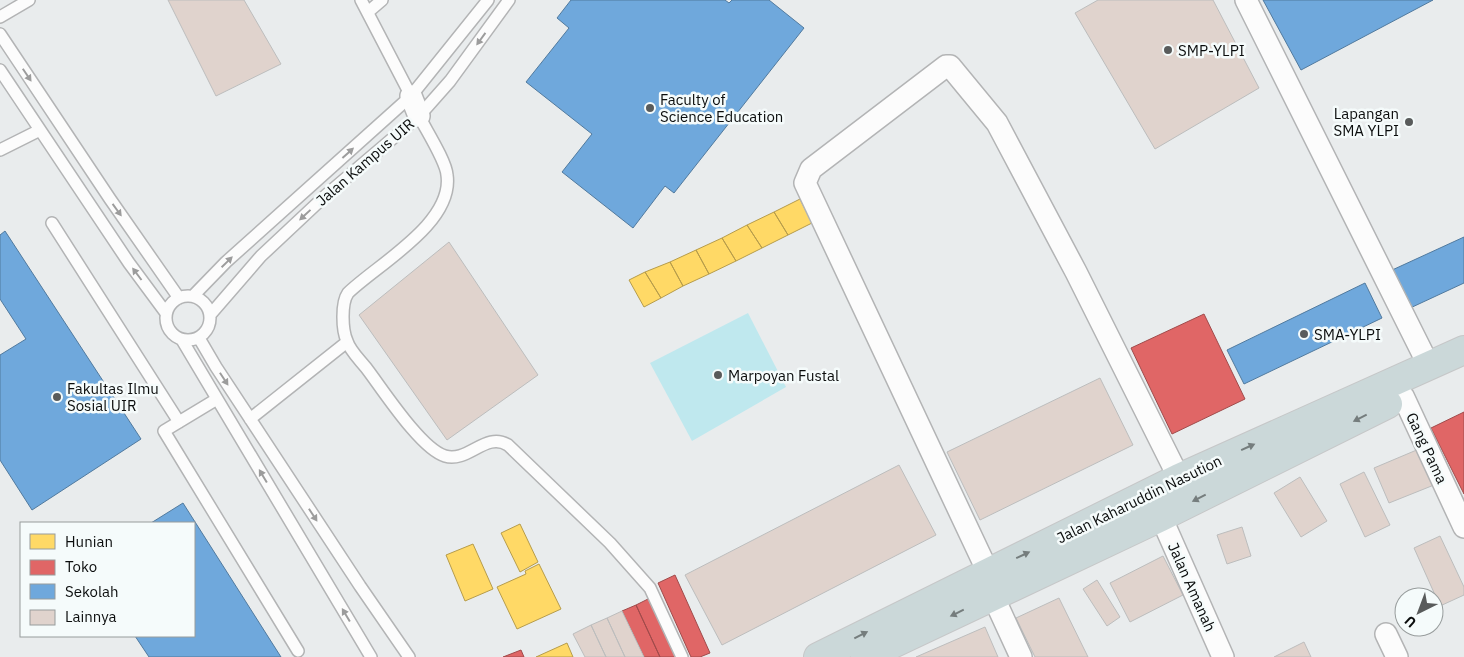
<svg xmlns="http://www.w3.org/2000/svg" width="1464" height="657" viewBox="0 0 1464 657" font-family="'IBM Plex Sans',sans-serif">
  <style>
    .green { fill: #bfe8ee }
    .homes { fill: #ffd966; stroke: #b69c4b }
    .shops { fill: #e06666; stroke: #a04b4b }
    .schools { fill: #6fa8dc; stroke: #517a9e }
    .building { fill: #e0d3cd; stroke: #bcbdbd }
    .lines { fill: none; stroke-linecap: round; stroke-linejoin: round }
    .service-casing { stroke: #b3b4b5; stroke-width: 14 }
    .minor-casing { stroke: #b3b4b5; stroke-width: 24 }
    .trunk-casing { stroke: #c6c7c8; stroke-width: 30 }
    .service { stroke: #fcfcfc; stroke-width: 11 }
    .minor { stroke: #fcfcfc; stroke-width: 21 }
    .trunk { stroke: #cbd8d9; stroke-width: 28 }
    .oneway { fill: #9c9c9c }
    .oneway2 { fill: #757d7d }
    .poi-dot { fill: #595b5b; stroke: #f5fbfb; stroke-width: 2 }
    .labels { text-anchor: middle; dominant-baseline: central; stroke-width: 5; stroke-linejoin: round; paint-order: stroke }
    .poi-label { font-size: 15px; fill: #0b0d0d; stroke: #f5fbfb; text-anchor: start }
    .street-label { font-size: 15px; fill: #0b0d0d; stroke: #f5fbfb }
  </style>
  <rect width="100%" height="100%" fill="#e9eced"/>
  <path class="green" d="M 748,313 L 786,387 L 692,441 L 650,363 Z"/>
  <path class="homes" d="M 800,199 L 812,223 L 788,235 L 774,212 Z
    M 774,212 L 788,235 L 762,248 L 747,225 Z
    M 747,225 L 762,248 L 736,261 L 722,238 Z
    M 722,238 L 736,261 L 709,274 L 696,250 Z
    M 696,250 L 709,274 L 683,286 L 670,262 Z
    M 670,262 L 683,286 L 661,298 L 645,272 Z
    M 645,272 L 661,298 L 644,307 L 629,280 Z
    M 520,524 L 538,562 L 520,572 L 501,533 Z
    M 473,544 L 493,589 L 465,601 L 446,555 Z
    M 539,564 L 561,609 L 517,629 L 497,587 L 526,574 L 525,571 Z
    M 567,643 L 573,657 L 536,657 Z"/>
  <path class="shops" d="M 1204,314 L 1245,399 L 1172,434 L 1131,348 Z
    M 1464,412 L 1464,494 L 1431,428 Z
    M 675,575 L 710,653 L 700,657 L 691,657 L 658,583 Z
    M 650,598 L 678,657 L 660,657 L 636,605 Z
    M 636,605 L 660,657 L 644,657 L 622,611 Z
    M 521,650 L 524,657 L 503,657 Z"/>
  <path class="schools" d="M 571,0 L 725,0 L 729,3 L 732,0 L 769,0 L 804,28 L 674,193 L 665,186 L 633,228 L 562,172 L 592,134 L 526,82 L 569,28 L 557,18 Z
    M 1263,0 L 1433,0 L 1301,70 Z
    M 5,231 L 141,439 L 32,510 L 0,460 L 0,355 L 26,339 L 0,299 L 0,235 Z
    M 1464,237 L 1464,283 L 1408,309 L 1390,271 Z
    M 1365,283 L 1382,318 L 1244,384 L 1227,350 Z
    M 183,503 L 281,657 L 149,657 L 135,636 L 194,636 L 194,523 L 151,523 Z"/>
  <path class="building" d="M 168,0 L 244,0 L 281,64 L 216,96 Z
    M 1098,0 L 1213,0 L 1259,88 L 1155,149 L 1075,13 Z
    M 449,242 L 538,375 L 447,440 L 359,315 Z
    M 1100,378 L 1133,445 L 980,520 L 947,452 Z
    M 1419,449 L 1434,485 L 1389,503 L 1374,468 Z
    M 899,465 L 936,535 L 722,645 L 685,575 Z
    M 1364,472 L 1390,525 L 1365,537 L 1340,484 Z
    M 1300,477 L 1327,521 L 1301,537 L 1274,493 Z
    M 1242,527 L 1251,556 L 1227,564 L 1217,535 Z
    M 1440,536 L 1464,587 L 1464,595 L 1440,606 L 1414,548 Z
    M 1163,556 L 1183,595 L 1130,622 L 1110,583 Z
    M 1097,580 L 1120,617 L 1107,626 L 1083,589 Z
    M 1059,598 L 1088,657 L 1035,657 L 1016,618 Z
    M 622,611 L 644,657 L 625,657 L 607,618 Z
    M 607,618 L 625,657 L 606,657 L 591,625 Z
    M 591,625 L 606,657 L 585,657 L 573,634 Z
    M 985,627 L 998,657 L 916,657 Z
    M 1304,642 L 1311,657 L 1274,657 Z"/>
  <g class="lines">
    <defs>
      <path id="service" d="M 361,0 L 411,96
        M 368,12 L 382,0
        M 0,17 L 29,0
        M 0,34 L 110,199 L 179,298
        M 0,70 L 129,263 L 166,313
        M 419,116 C 426,130 446,161 447,175 C 454,223 378,264 348,293 C 341,303 342,330 347,341 C 350,351 361,361 367,369 C 383,390 421,449 445,456 C 468,463 486,431 508,445 L 610,543 L 650,588 L 682,657
        M 0,150 L 40,130
        M 52,223 L 179,422
        M166 318a22 22 0 1 1 44 0a22 22 0 1 1-44 0Z
        M 193,296 L 226,262 L 411,96 L 488,0
        M 210,315 L 261,256 L 325,196 L 419,116 L 450,81 L 509,0
        M 199,338 L 216,367 L 360,586 L 409,657
        M 182,340 L 371,657
        M 217,399 L 164,431 L 298,651
        M 250,419 L 347,342"/>
      <path id="minor" d="M 1246,0 L 1429,366
        M 411,96 L 419,116
        M 1403,396 L 1464,527
        M 1161,517 L 1223,657
        M 988,572 L 805,183 L 811,169 L 946,66 L 950,66 L 997,123 L 1076,272 L 1179,478
        M 993,596 L 1021,657
        M 1386,634 L 1397,657"/>
      <path id="trunk" d="M 818,657 L 1179,478 L 1464,350
        M 865,657 L 1161,517 L 1388,404"/>
    </defs>
    <use href="#service" class="service-casing"/>
    <use href="#minor" class="minor-casing"/>
    <use href="#trunk" class="trunk-casing"/>
    <use href="#service" class="service"/>
    <use href="#minor" class="minor"/>
    <use href="#trunk" class="trunk"/>
  </g>
  <defs><path id="oneway-solid" d="M-6-.8H1V-3.2L6.5 0L1 3.2V.8H-6Z" transform="scale(1.25)"/></defs>
  <g class="oneway">
    <use href="#oneway-solid" transform="translate(481 39) rotate(126)"/>
    <use href="#oneway-solid" transform="translate(27 75) rotate(56)"/>
    <use href="#oneway-solid" transform="translate(348 153) rotate(-42)"/>
    <use href="#oneway-solid" transform="translate(117 210) rotate(54)"/>
    <use href="#oneway-solid" transform="translate(305 215) rotate(137)"/>
    <use href="#oneway-solid" transform="translate(227 262) rotate(-44)"/>
    <use href="#oneway-solid" transform="translate(137 274) rotate(-127)"/>
    <use href="#oneway-solid" transform="translate(224 379) rotate(57)"/>
    <use href="#oneway-solid" transform="translate(263 476) rotate(-121)"/>
    <use href="#oneway-solid" transform="translate(313 515) rotate(57)"/>
    <use href="#oneway-solid" transform="translate(346 615) rotate(-121)"/>
  </g>
  <g class="oneway2">
    <use href="#oneway-solid" transform="translate(1360 418) rotate(153)"/>
    <use href="#oneway-solid" transform="translate(1248 447) rotate(-24)"/>
    <use href="#oneway-solid" transform="translate(1199 498) rotate(153)"/>
    <use href="#oneway-solid" transform="translate(1023 555) rotate(-25)"/>
    <use href="#oneway-solid" transform="translate(957 613) rotate(154)"/>
    <use href="#oneway-solid" transform="translate(861 635) rotate(-27)"/>
  </g>
  <g class="poi-dot">
    <circle cx="1168" cy="50" r="5"/>
    <circle cx="650" cy="108" r="5"/>
    <circle cx="1409" cy="122" r="5"/>
    <circle cx="1304" cy="334" r="5"/>
    <circle cx="718" cy="375" r="5"/>
    <circle cx="57" cy="397" r="5"/>
  </g>
  <g class="labels">
    <g class="poi-label">
      <text x="1178" y="50">SMP-YLPI</text>
      <text x="660" y="99">Faculty of<tspan x="660" dy="17">Science Education</tspan></text>
      <text x="1399" y="113" text-anchor="end">Lapangan<tspan x="1399" dy="17">SMA YLPI</tspan></text>
      <text x="1314" y="334">SMA-YLPI</text>
      <text x="728" y="375">Marpoyan Fustal</text>
      <text x="67" y="388">Fakultas Ilmu<tspan x="67" dy="17">Sosial UIR</tspan></text>
    </g>
    <g class="street-label">
      <text transform="translate(365 162) rotate(-41)">Jalan Kampus UIR</text>
      <text transform="translate(1427 448) rotate(65)">Gang Pama</text>
      <text transform="translate(1139 499) rotate(-26)">Jalan Kaharuddin Nasution</text>
      <text transform="translate(1192 587) rotate(66)">Jalan Amanah</text>
    </g>
  </g>
  <rect x="20" y="522" width="175" height="115" fill="#f5fbfb" stroke="#979c9c"/>
  <rect x="30" y="534" width="25" height="15" fill="#ffd966" stroke="#979c9c"/>
  <text x="65" y="547" font-size="15" fill="#0b0d0d">Hunian</text>
  <rect x="30" y="560" width="25" height="15" fill="#e06666" stroke="#979c9c"/>
  <text x="65" y="572" font-size="15" fill="#0b0d0d">Toko</text>
  <rect x="30" y="584" width="25" height="15" fill="#6fa8dc" stroke="#979c9c"/>
  <text x="65" y="597" font-size="15" fill="#0b0d0d">Sekolah</text>
  <rect x="30" y="610" width="25" height="15" fill="#e0d3cd" stroke="#979c9c"/>
  <text x="65" y="622" font-size="15" fill="#0b0d0d">Lainnya</text>
  <g transform="translate(1419 612) rotate(222)"><circle r="24" fill="#f5fbfb" stroke="#979c9c"/>
  <path d="M0-4L9 19L0 12L-9 19Z" fill="#595b5b"/>
  <text y="-8" font-size="14" font-weight="bold" text-anchor="middle" fill="#0b0d0d">U</text>
  </g>
</svg>
